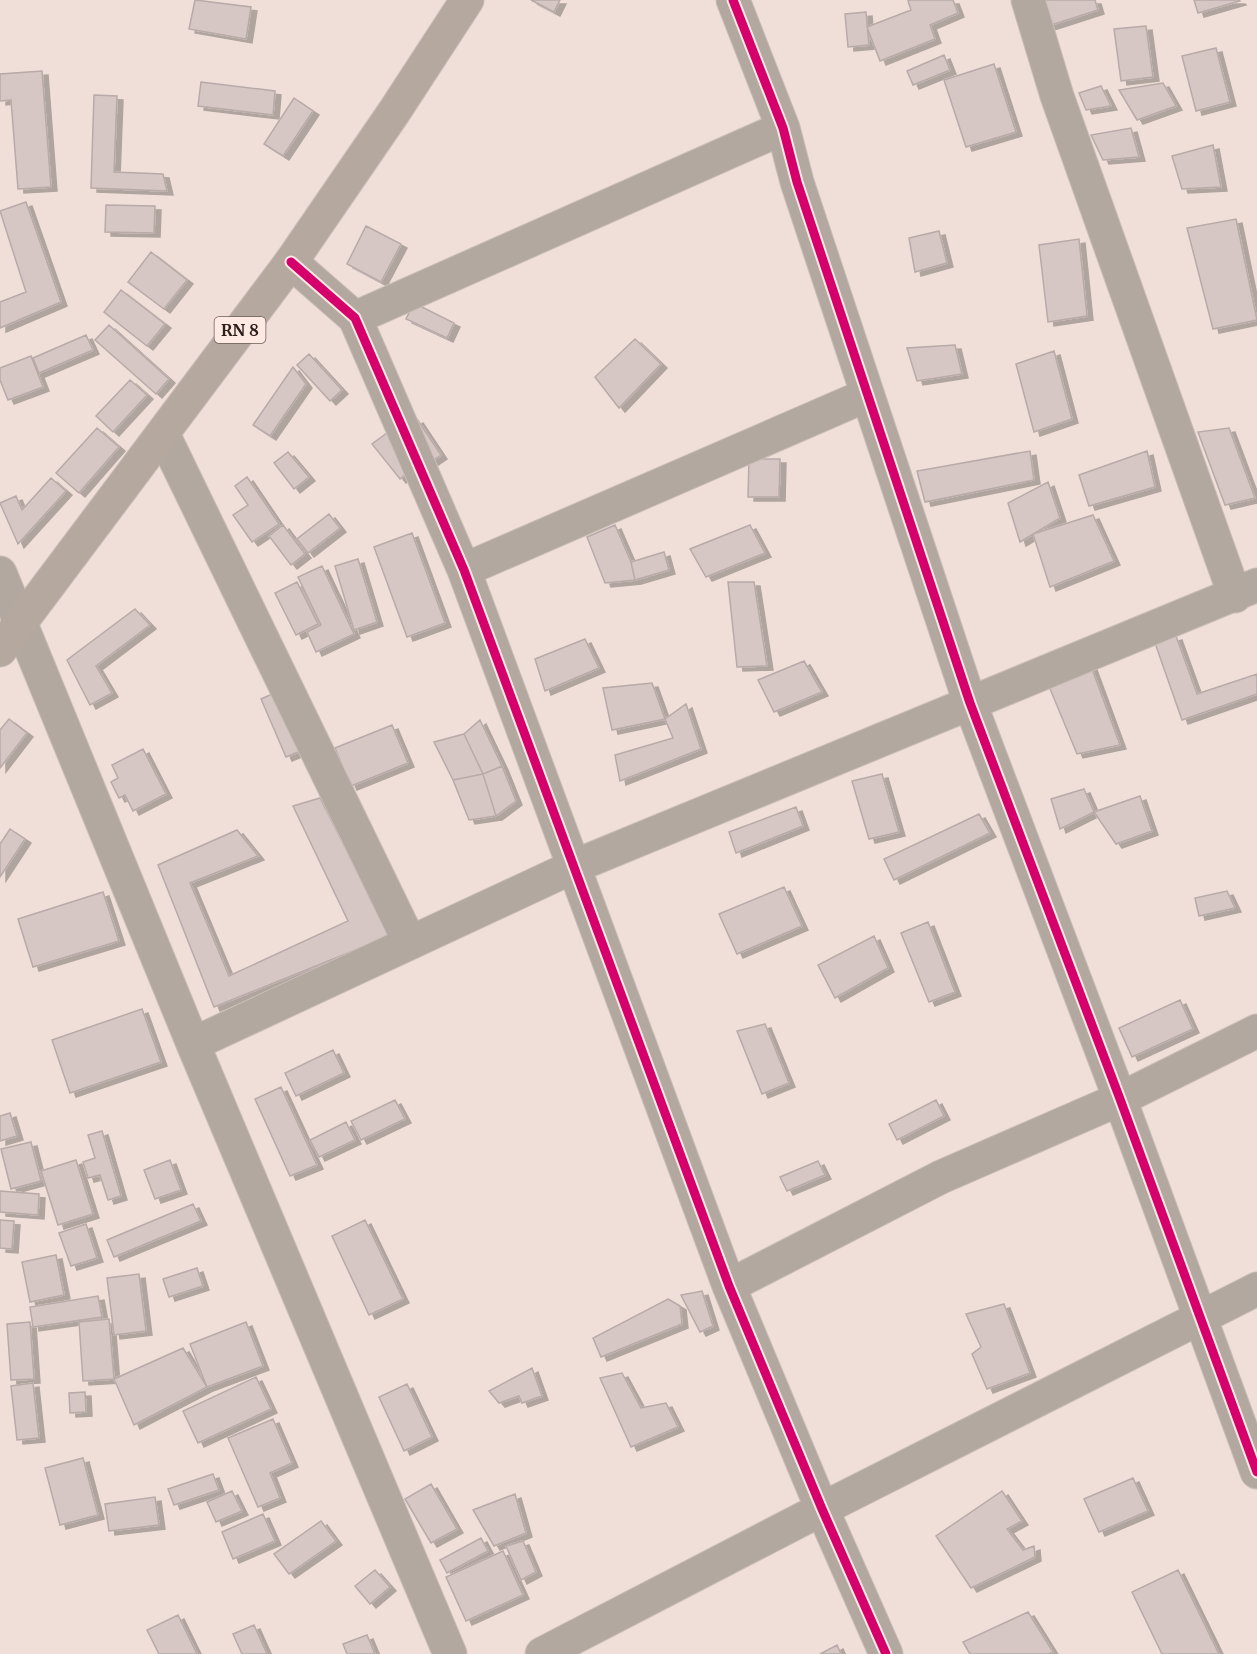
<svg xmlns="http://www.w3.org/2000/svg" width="1257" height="1654" viewBox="0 0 1257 1654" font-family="Merriweather,serif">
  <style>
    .building { fill: #d6c7c5; stroke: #b8aaa8; stroke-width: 1.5; filter: url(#shadow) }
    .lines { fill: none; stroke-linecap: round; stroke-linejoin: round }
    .street-casing { stroke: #cbbdb9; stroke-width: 35 }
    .primary-casing { stroke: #cbbdb9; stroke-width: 35 }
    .street { stroke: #b2a89f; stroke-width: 33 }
    .primary { stroke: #b5a89e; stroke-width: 33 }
    .cycleway-casing { stroke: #ffeae3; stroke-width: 13 }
    .cycleway { stroke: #d6006c; stroke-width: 9 }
    .labels { text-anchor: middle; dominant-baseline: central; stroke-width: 4.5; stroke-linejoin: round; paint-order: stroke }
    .shield { fill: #ffeae3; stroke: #6b5d58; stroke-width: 1.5 }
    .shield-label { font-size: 16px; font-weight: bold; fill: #2c201c }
  </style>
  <defs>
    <filter id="shadow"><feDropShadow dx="6" dy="4" stdDeviation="0" flood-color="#0004"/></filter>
  </defs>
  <rect width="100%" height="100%" fill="#f0dfd8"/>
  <path class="building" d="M 195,0 L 251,7 L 246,39 L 189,29 Z
    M 531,0 L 560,0 L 554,12 Z
    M 953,0 L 958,13 L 930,25 L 935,39 L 880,61 L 867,27 L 911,10 L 908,1 L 910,0 Z
    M 1037,0 L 1095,0 L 1098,10 L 1045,27 Z
    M 1194,0 L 1239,0 L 1240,1 L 1198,13 Z
    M 866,12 L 869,45 L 848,47 L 845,14 Z
    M 1146,26 L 1153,77 L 1121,81 L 1114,29 Z
    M 1216,48 L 1230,102 L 1196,111 L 1182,56 Z
    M 944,55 L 950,70 L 913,85 L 907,71 Z
    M 994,64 L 1016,132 L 966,147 L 944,80 Z
    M 42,71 L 51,187 L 18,189 L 11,100 L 0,101 L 0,74 Z
    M 201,82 L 275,91 L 273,115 L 198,106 Z
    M 1163,83 L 1176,106 L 1137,120 L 1119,90 Z
    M 1101,86 L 1111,106 L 1086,110 L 1079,93 Z
    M 94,95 L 117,96 L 114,172 L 163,174 L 167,191 L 91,188 Z
    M 294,98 L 313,111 L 283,156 L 264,144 Z
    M 1131,128 L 1139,157 L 1103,160 L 1091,135 Z
    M 1213,145 L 1221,187 L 1182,189 L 1172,156 Z
    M 26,202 L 61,302 L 0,328 L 0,302 L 26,292 L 0,211 Z
    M 106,205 L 155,206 L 154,233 L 105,232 Z
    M 1236,219 L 1257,320 L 1213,329 L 1187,228 Z
    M 366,226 L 401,244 L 381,282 L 347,264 Z
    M 939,231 L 947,263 L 915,272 L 909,238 Z
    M 1079,239 L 1087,316 L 1048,322 L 1039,245 Z
    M 151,252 L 187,280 L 164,309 L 128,282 Z
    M 121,290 L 165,324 L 147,346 L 104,312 Z
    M 414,303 L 454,323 L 447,338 L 406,319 Z
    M 109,325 L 169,379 L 156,394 L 95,340 Z
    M 86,335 L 93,350 L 39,373 L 33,358 Z
    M 635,339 L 661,364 L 619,408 L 595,377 Z
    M 955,345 L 962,374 L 917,381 L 907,348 Z
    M 1054,351 L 1072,419 L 1034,432 L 1016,364 Z
    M 309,354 L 342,390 L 330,401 L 297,365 Z
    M 31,356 L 43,387 L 8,400 L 0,380 L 0,368 Z
    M 293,367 L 306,384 L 270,436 L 253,425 Z
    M 130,380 L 147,395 L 113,432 L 96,416 Z
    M 417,419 L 441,455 L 428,464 L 403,428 Z
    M 97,428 L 119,447 L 79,493 L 56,473 Z
    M 1229,428 L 1255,498 L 1225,505 L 1198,432 Z
    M 387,433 L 415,467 L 400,479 L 372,444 Z
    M 1030,451 L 1034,480 L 925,502 L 917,471 Z
    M 1147,451 L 1155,487 L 1089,506 L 1079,475 Z
    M 288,452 L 309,477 L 294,489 L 274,463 Z
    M 749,459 L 780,459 L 779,497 L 748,497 Z
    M 247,477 L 279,524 L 252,542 L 233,515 L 248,505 L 235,486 Z
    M 51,478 L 66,491 L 18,544 L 0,503 L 16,496 L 22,510 Z
    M 1048,482 L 1060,518 L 1020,542 L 1008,503 Z
    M 329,514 L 340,528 L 308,553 L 297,539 Z
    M 1093,515 L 1114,561 L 1050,587 L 1033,534 Z
    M 283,525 L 305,554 L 291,565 L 269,536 Z
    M 615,525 L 631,562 L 635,580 L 605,583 L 587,537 Z
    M 750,525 L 765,553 L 706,577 L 690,549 Z
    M 412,533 L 445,623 L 407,637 L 374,547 Z
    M 664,552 L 669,570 L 635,580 L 631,562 Z
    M 358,559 L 377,622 L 354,630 L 335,566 Z
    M 322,566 L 354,634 L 316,652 L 307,632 L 321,625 L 298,577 Z
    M 297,582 L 318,624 L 296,635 L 275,593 Z
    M 728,582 L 754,582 L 767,666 L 737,667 Z
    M 135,609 L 150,625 L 96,666 L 112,693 L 90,705 L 67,660 Z
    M 1176,636 L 1197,694 L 1257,674 L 1257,694 L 1182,720 L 1155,643 Z
    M 585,639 L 599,668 L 545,691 L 535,659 Z
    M 804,661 L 822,692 L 774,712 L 758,680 Z
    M 1091,666 L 1120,745 L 1077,754 L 1046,679 Z
    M 652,683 L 665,719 L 612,730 L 603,688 Z
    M 279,691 L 303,750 L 286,757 L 261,699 Z
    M 686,704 L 701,749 L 620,781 L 615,755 L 673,738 L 665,719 Z
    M 9,719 L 27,733 L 0,768 L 0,730 Z
    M 480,720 L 502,766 L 483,774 L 464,734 Z
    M 392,725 L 408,763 L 351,786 L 335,748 Z
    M 464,734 L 483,774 L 453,780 L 434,742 Z
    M 143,749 L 166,794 L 133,811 L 125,795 L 119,798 L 111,782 L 118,778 L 112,765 Z
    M 502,766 L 516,801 L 496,816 L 483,774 Z
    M 483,774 L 496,816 L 469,820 L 453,780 Z
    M 882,774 L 899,832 L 869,839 L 852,781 Z
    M 1084,789 L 1094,812 L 1060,829 L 1051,799 Z
    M 1140,796 L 1152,831 L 1116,844 L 1094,812 Z
    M 320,798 L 390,936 L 214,1007 L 158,865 L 237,830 L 258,856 L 190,883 L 229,976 L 348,921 L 293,806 Z
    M 796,807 L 803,826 L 736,853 L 729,832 Z
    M 979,814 L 990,833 L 894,880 L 884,859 Z
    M 10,829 L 25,839 L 0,877 L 0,844 Z
    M 784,887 L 802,926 L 737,954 L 719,914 Z
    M 1227,891 L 1235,908 L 1199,916 L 1195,898 Z
    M 103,892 L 119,941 L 33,967 L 18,919 Z
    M 928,922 L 955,992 L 929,1002 L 901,933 Z
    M 874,936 L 888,968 L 835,998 L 818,965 Z
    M 1180,1000 L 1193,1029 L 1132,1057 L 1119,1028 Z
    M 142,1009 L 161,1062 L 70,1093 L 52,1040 Z
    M 765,1024 L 789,1083 L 762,1094 L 737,1031 Z
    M 333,1050 L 344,1073 L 296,1096 L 285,1073 Z
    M 281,1087 L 317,1165 L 290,1176 L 255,1099 Z
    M 395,1100 L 405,1119 L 361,1140 L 351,1121 Z
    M 936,1100 L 944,1116 L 897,1140 L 889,1124 Z
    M 10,1113 L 17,1136 L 0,1141 L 0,1116 Z
    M 346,1122 L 355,1140 L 319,1157 L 310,1140 Z
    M 102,1131 L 121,1196 L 108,1200 L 100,1175 L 88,1178 L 83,1162 L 95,1158 L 88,1135 Z
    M 31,1142 L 41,1181 L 11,1189 L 1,1149 Z
    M 76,1160 L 93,1214 L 58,1225 L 41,1171 Z
    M 170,1160 L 181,1190 L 155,1199 L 144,1170 Z
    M 818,1161 L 825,1175 L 787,1191 L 780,1177 Z
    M 0,1191 L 39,1194 L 38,1215 L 0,1212 Z
    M 193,1204 L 201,1221 L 114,1257 L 107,1240 Z
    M 0,1220 L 14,1221 L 12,1249 L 0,1248 Z
    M 365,1220 L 403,1299 L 369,1315 L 332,1236 Z
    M 86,1224 L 97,1258 L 71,1266 L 59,1233 Z
    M 56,1255 L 64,1295 L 30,1302 L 22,1262 Z
    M 197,1268 L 203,1286 L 169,1297 L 163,1279 Z
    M 139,1274 L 146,1331 L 114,1335 L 107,1278 Z
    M 702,1291 L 713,1326 L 700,1332 L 681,1295 Z
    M 98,1296 L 102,1317 L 33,1327 L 30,1307 Z
    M 668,1299 L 680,1306 L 682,1324 L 601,1357 L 593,1338 Z
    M 1004,1304 L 1030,1373 L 987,1389 L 972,1354 L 981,1347 L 966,1314 Z
    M 109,1319 L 114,1379 L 83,1381 L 79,1322 Z
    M 30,1322 L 34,1379 L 11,1380 L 7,1324 Z
    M 246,1322 L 263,1366 L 207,1387 L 190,1344 Z
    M 183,1348 L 207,1387 L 134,1425 L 114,1379 Z
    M 532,1368 L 542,1396 L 522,1403 L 519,1396 L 499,1403 L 489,1391 Z
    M 622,1373 L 641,1408 L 666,1403 L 678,1427 L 631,1447 L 600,1378 Z
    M 256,1377 L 271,1409 L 198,1443 L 183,1411 Z
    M 33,1383 L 39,1438 L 17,1440 L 11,1386 Z
    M 407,1384 L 432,1437 L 404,1451 L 379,1397 Z
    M 85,1392 L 86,1412 L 70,1413 L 69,1393 Z
    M 273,1419 L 292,1463 L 270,1473 L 280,1498 L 258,1507 L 228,1438 Z
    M 83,1458 L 98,1515 L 60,1525 L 45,1468 Z
    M 213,1474 L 219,1490 L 174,1505 L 168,1489 Z
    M 1133,1478 L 1148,1511 L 1099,1532 L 1084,1499 Z
    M 431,1484 L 457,1529 L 431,1543 L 405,1499 Z
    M 232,1491 L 242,1511 L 216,1522 L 207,1502 Z
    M 1002,1491 L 1022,1521 L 1007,1529 L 1023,1550 L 1034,1546 L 1035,1557 L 971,1588 L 936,1536 Z
    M 515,1494 L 526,1533 L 494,1546 L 473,1510 Z
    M 155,1497 L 159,1525 L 109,1531 L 105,1504 Z
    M 263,1514 L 275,1541 L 233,1559 L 222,1532 Z
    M 321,1521 L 336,1541 L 289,1574 L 274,1554 Z
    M 481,1538 L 488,1551 L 447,1573 L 440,1560 Z
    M 523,1541 L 536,1572 L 521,1580 L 506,1546 Z
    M 503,1551 L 523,1595 L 466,1621 L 446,1577 Z
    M 375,1570 L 390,1587 L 370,1604 L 355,1586 Z
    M 1178,1570 L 1219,1654 L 1162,1654 L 1132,1592 Z
    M 1028,1612 L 1053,1652 L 1048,1654 L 970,1654 L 963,1642 Z
    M 178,1615 L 197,1654 L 159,1654 L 147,1630 Z
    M 254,1625 L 267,1654 L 242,1654 L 233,1634 Z
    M 367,1635 L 375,1654 L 347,1654 L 343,1644 Z
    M 837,1645 L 841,1654 L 820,1654 Z"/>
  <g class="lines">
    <defs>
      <path id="street" d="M 733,0 L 783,128 L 797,182 L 970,703 L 1120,1099 L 1257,1472
        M 1028,0 L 1057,96 L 1235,596
        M 291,262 L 355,318 L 464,570 L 729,1286 L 822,1509 L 886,1654
        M 355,318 L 783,128
        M 163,434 L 410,943
        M 464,570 L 867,395
        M 0,573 L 193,1044 L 450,1654
        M 193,1044 L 575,866 L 1257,585
        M 729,1286 L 941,1177 L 1120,1099 L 1257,1031
        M 542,1654 L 822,1509 L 1257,1289"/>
      <path id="primary" d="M 0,650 L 291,262 L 394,112 L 467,0"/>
    </defs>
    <use href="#street" class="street-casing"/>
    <use href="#primary" class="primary-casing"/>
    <use href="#street" class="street"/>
    <use href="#primary" class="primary"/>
    <defs>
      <path id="cycleway" d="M 733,0 L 783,128 L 797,182 L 970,703 L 1120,1099 L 1257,1472
        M 291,262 L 355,318 L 464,570 L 729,1286 L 822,1509 L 886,1654"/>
    </defs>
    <use href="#cycleway" class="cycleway-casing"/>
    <use href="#cycleway" class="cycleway"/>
  </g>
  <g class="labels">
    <rect class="shield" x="214.5" y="317" width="51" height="26" rx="4.5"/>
    <g class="shield-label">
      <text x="240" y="330">RN 8</text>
    </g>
  </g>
</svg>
